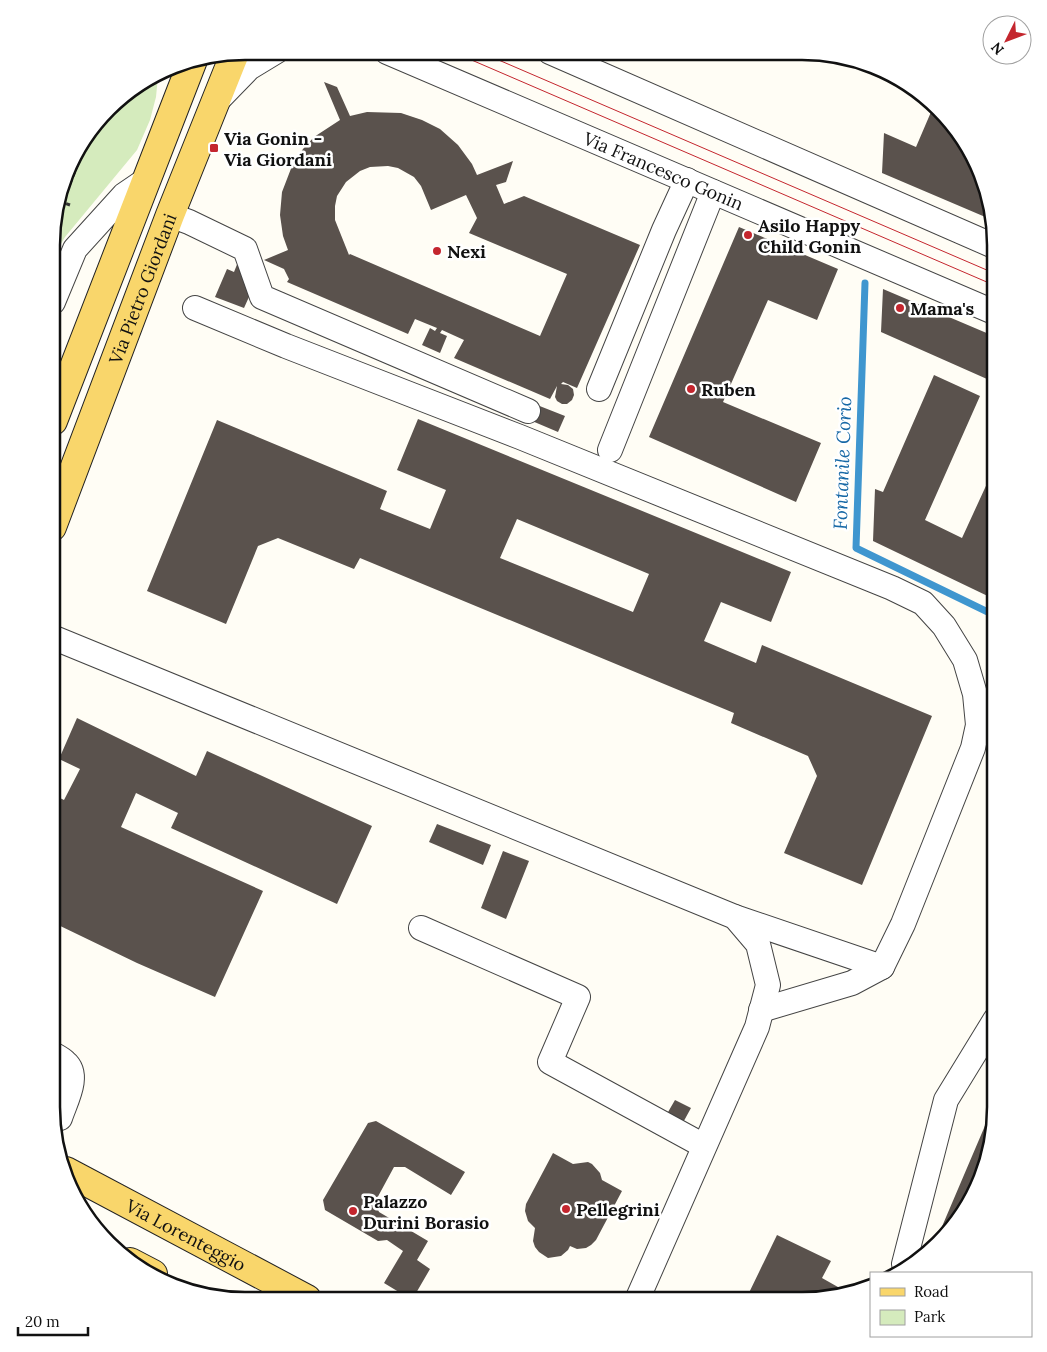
<svg xmlns="http://www.w3.org/2000/svg" width="1047" height="1352" viewBox="0 0 1047 1352" font-family="Lora,serif">
  <style>
    .green { fill: #d5ebbd }
    .lines { fill: none; stroke-linecap: round; stroke-linejoin: round }
    .stream { stroke: #3f96cf; stroke-width: 7 }
    .building { fill: #5a524d; fill-rule: evenodd }
    .minor-casing { stroke: #444; stroke-width: 26 }
    .major-casing { stroke: #222; stroke-width: 30 }
    .path { stroke: #333; stroke-width: 3; stroke-dasharray: 5 2.5; stroke-linecap: butt }
    .minor { stroke: #fff; stroke-width: 24 }
    .major { stroke: #f9d66b; stroke-width: 28 }
    .tram { stroke: #c4262e; stroke-width: 1 }
    .poi-dot { fill: #c4262e; stroke: #fff; stroke-width: 2 }
    .labels { text-anchor: middle; dominant-baseline: central; stroke-width: 5; stroke-linejoin: round; paint-order: stroke }
    .poi-label { font-size: 18px; font-weight: bold; fill: #111; stroke: #fff; text-anchor: start }
    .street-label { font-size: 18px; fill: #111; stroke: #fff }
    .water-label { font-size: 19px; font-style: italic; fill: #1768a6; stroke: #fff }
    .rim { fill: none; stroke: #111; stroke-width: 2.5 }
  </style>
  <rect width="100%" height="100%" fill="#fffdf5"/>
  <path class="green" d="M 158,76 L 156,97 L 150,120 L 137,150 L 65,237 L 53,257 L 53,220 L 77,149 L 118,99 Z"/>
  <g class="lines">
    <path class="stream" d="M 865,283 L 856,548 L 996,616"/>
  </g>
  <path class="building" d="M 324,82 L 337,87 L 350,116 L 367,112 L 401,113 L 422,120 L 440,129 L 458,145 L 472,164 L 477,175 L 513,161 L 506,182 L 496,185 L 504,204 L 524,196 L 640,245 L 577,388 L 563,382 L 561,384 L 568,385 L 573,389 L 574,395 L 572,400 L 567,404 L 562,404 L 557,401 L 555,397 L 557,386 L 550,399 L 454,358 L 464,340 L 442,330 L 440,333 L 447,336 L 440,353 L 422,345 L 430,328 L 435,331 L 437,328 L 415,319 L 408,334 L 287,282 L 289,279 L 284,269 L 264,260 L 288,250 L 283,236 L 280,215 L 282,192 L 292,166 L 303,149 L 314,137 L 340,120 ZM 388,166 L 398,168 L 414,177 L 421,186 L 431,210 L 466,195 L 477,218 L 469,233 L 567,274 L 540,336 L 350,254 L 349,255 L 335,220 L 335,206 L 337,196 L 346,182 L 360,171 L 370,167 Z
    M 934,105 L 948,118 L 976,159 L 978,171 L 977,175 L 980,176 L 990,219 L 882,173 L 884,133 L 916,147 Z
    M 739,227 L 838,269 L 817,320 L 768,300 L 723,402 L 821,443 L 796,502 L 649,437 Z
    M 238,262 L 253,288 L 244,308 L 215,297 L 227,269 L 234,272 Z
    M 883,289 L 996,337 L 996,383 L 881,332 Z
    M 934,375 L 980,396 L 925,520 L 962,538 L 996,464 L 996,600 L 873,541 L 875,489 L 883,492 Z
    M 532,403 L 565,416 L 558,432 L 525,418 Z
    M 418,419 L 791,572 L 771,622 L 721,602 L 704,641 L 756,663 L 762,645 L 932,716 L 862,885 L 784,853 L 817,776 L 808,756 L 731,723 L 734,713 L 360,558 L 354,569 L 278,538 L 258,546 L 226,624 L 147,591 L 217,420 L 387,491 L 380,509 L 430,529 L 446,490 L 397,470 ZM 517,519 L 649,574 L 633,612 L 500,558 Z
    M 77,718 L 196,776 L 207,751 L 372,826 L 337,904 L 171,828 L 178,813 L 136,793 L 121,827 L 263,891 L 215,997 L 137,963 L 52,922 L 52,794 L 64,800 L 80,769 L 59,759 Z
    M 437,824 L 491,845 L 483,865 L 429,842 Z
    M 503,851 L 529,861 L 506,919 L 481,908 Z
    M 51,1071 L 56,1074 L 51,1083 Z
    M 675,1100 L 691,1108 L 680,1128 L 664,1119 Z
    M 376,1121 L 465,1172 L 451,1195 L 405,1167 L 394,1167 L 375,1202 L 379,1212 L 428,1241 L 417,1260 L 430,1269 L 412,1300 L 384,1283 L 403,1251 L 387,1240 L 378,1241 L 325,1210 L 323,1200 L 368,1123 Z
    M 987,1121 L 994,1125 L 985,1169 L 963,1214 L 932,1250 Z
    M 553,1153 L 573,1164 L 588,1162 L 592,1164 L 600,1173 L 602,1180 L 622,1191 L 596,1240 L 591,1245 L 586,1248 L 577,1249 L 570,1246 L 568,1250 L 561,1256 L 548,1258 L 539,1252 L 535,1247 L 533,1241 L 535,1228 L 528,1221 L 525,1211 L 526,1204 Z
    M 777,1235 L 831,1261 L 822,1278 L 845,1291 L 802,1301 L 745,1301 Z"/>
  <g class="lines">
    <defs>
      <g id="minor">
        <path id="s1" d="M 387,52 L 996,313"/>
        <path d="M 550,52 L 996,247"/>
        <path d="M 217,101 L 249,68 L 277,51"/>
        <path d="M 170,215 L 189,222 L 245,249 L 262,297 L 528,411"/>
        <path d="M 53,302 L 75,249 L 124,195 L 146,180"/>
        <path d="M 195,308 L 286,346 L 520,437 L 892,588 L 923,603 L 944,626 L 965,660 L 975,694 L 978,725 L 973,748 L 903,924 L 882,967 L 852,983 L 761,1010"/>
        <path d="M 599,389 L 664,230 L 687,180"/>
        <path d="M 610,450 L 713,192"/>
        <path d="M 52,637 L 735,917 L 758,944 L 768,985 L 757,1027 L 637,1300"/>
        <path d="M 735,917 L 882,967"/>
        <path d="M 421,928 L 578,997 L 550,1062 L 704,1146"/>
        <path d="M 51,1053 C 56,1056 61,1058 65,1062 C 81,1075 65,1102 60,1118"/>
        <path d="M 907,1267 L 904,1264 L 946,1100 L 995,1020"/>
      </g>
      <g id="major">
        <path d="M 53,421 L 193,60"/>
        <path id="s2" d="M 52,527 L 170,215 L 235,53"/>
        <path id="s3" d="M 66,1171 L 307,1299"/>
        <path d="M 130,1262 L 153,1274"/>
      </g>
    </defs>
    <use href="#minor" class="minor-casing"/>
    <use href="#major" class="major-casing"/>
    <path class="path" d="M 59,201 L 70,205
      M 53,226 L 90,133"/>
    <use href="#minor" class="minor"/>
    <use href="#major" class="major"/>
    <path class="tram" d="M 453,52 L 996,286
      M 480,52 L 996,274"/>
  </g>
  <g class="poi-dot">
    <rect x="209" y="143" width="10" height="10" rx="2.5"/>
    <circle cx="748" cy="235" r="5"/>
    <circle cx="437" cy="251" r="5"/>
    <circle cx="900" cy="308" r="5"/>
    <circle cx="691" cy="389" r="5"/>
    <circle cx="566" cy="1209" r="5"/>
    <circle cx="353" cy="1211" r="5"/>
  </g>
  <g class="labels">
    <g class="poi-label">
      <text x="224" y="138">Via Gonin -<tspan x="224" dy="21">Via Giordani</tspan></text>
      <text x="758" y="225">Asilo Happy<tspan x="758" dy="21">Child Gonin</tspan></text>
      <text x="447" y="251">Nexi</text>
      <text x="910" y="308">Mama's</text>
      <text x="701" y="389">Ruben</text>
      <text x="363" y="1201">Palazzo<tspan x="363" dy="21">Durini Borasio</tspan></text>
      <text x="576" y="1209">Pellegrini</text>
    </g>
    <g class="street-label">
      <text stroke="none"><textPath href="#s1" startOffset="301">Via Francesco Gonin</textPath></text>
      <text stroke="none"><textPath href="#s2" startOffset="255">Via Pietro Giordani</textPath></text>
      <text stroke="none"><textPath href="#s3" startOffset="136">Via Lorenteggio</textPath></text>
    </g>
    <g class="water-label">
      <text transform="translate(842 463) rotate(-88)">Fontanile Corio</text>
    </g>
  </g>
  <path d="M0 0H1047V1352H0ZM245 60H802A185 185 0 0 1 987 245V1107A185 185 0 0 1 802 1292H245A185 185 0 0 1 60 1107V245A185 185 0 0 1 245 60Z" fill="#fff" fill-rule="evenodd"/>
  <path class="rim" d="M245 60H802A185 185 0 0 1 987 245V1107A185 185 0 0 1 802 1292H245A185 185 0 0 1 60 1107V245A185 185 0 0 1 245 60Z"/>
  <rect x="870" y="1272" width="162" height="65" fill="#ffffff" stroke="#a0a0a0"/>
  <rect x="880" y="1288" width="25" height="8" fill="#f9d66b" stroke="#a0a0a0"/>
  <text x="914" y="1297" font-size="15" fill="#111111">Road</text>
  <rect x="880" y="1310" width="25" height="15" fill="#d5ebbd" stroke="#a0a0a0"/>
  <text x="914" y="1322" font-size="15" fill="#111111">Park</text>
  <g transform="translate(1007 40) rotate(228)"><circle r="24" fill="#ffffff" stroke="#a0a0a0"/>
  <path d="M0-4L9 19L0 12L-9 19Z" fill="#c4262e"/>
  <text y="-8" font-size="14" font-weight="bold" text-anchor="middle" fill="#111111">N</text>
  </g>
  <path d="M18 1327v8h70v-8" fill="none" stroke="#111111" stroke-width="2.5"/>
  <text x="25" y="1327" font-size="15" fill="#111111" stroke="#ffffff" stroke-width="4" paint-order="stroke">20 m</text>
</svg>
